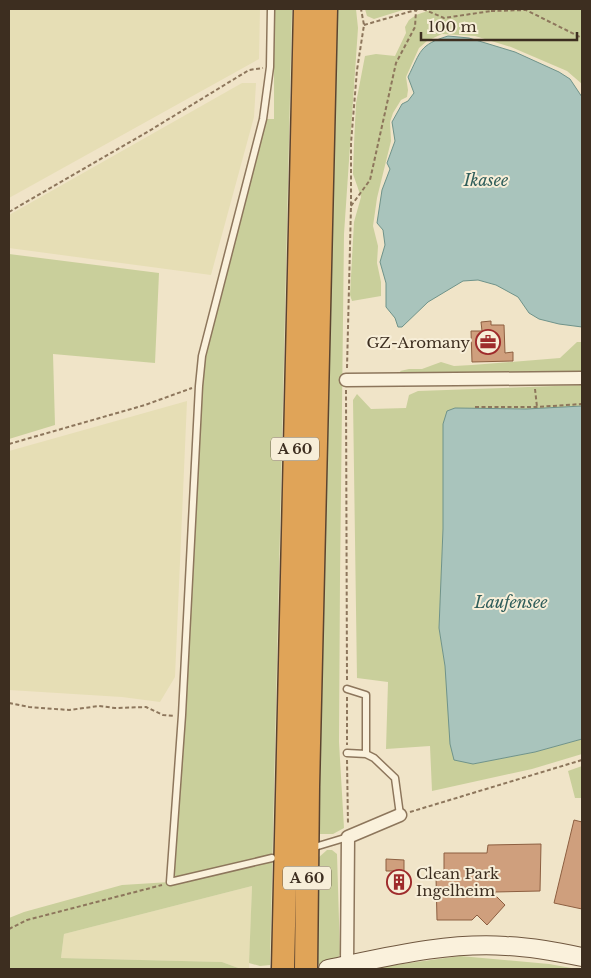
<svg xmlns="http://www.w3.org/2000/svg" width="591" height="978" viewBox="0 0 591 978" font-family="'Libre Baskerville',serif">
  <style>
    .farmland { fill: #e6deb5 }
    .green { fill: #c9cf9b }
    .water { fill: #a9c4bc; stroke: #6f938a }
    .building { fill: #cf9f7d; stroke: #8d5f41 }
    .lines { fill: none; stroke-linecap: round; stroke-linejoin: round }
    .service-casing { stroke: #8d765c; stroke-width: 9 }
    .minor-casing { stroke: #8d765c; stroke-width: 15 }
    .secondary-casing { stroke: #6f573f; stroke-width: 20 }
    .motorway-casing { stroke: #5b4430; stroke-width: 25 }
    .path { stroke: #8d765c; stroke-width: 2; stroke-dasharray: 4 2.5; stroke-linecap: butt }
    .service { stroke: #faf1dc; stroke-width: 6 }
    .minor { stroke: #faf1dc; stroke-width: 12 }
    .secondary { stroke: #faf1dc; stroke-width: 18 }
    .motorway { stroke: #e0a458; stroke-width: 22 }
    .labels { text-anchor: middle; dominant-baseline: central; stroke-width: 4; stroke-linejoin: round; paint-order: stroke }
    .shield { fill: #f7eed8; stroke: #756857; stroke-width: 1 }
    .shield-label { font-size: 14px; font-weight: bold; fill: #3d2e20 }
    .poi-label { font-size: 15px; fill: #3d2e20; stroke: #f7eed8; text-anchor: end }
    .water-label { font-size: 16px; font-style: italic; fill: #2f5d5a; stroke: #f7eed8 }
  </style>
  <rect width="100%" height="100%" fill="#f0e4c8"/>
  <path class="farmland" d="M 9,9 L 260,9 L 259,59 L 9,198 Z
    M 242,83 L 256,83 L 254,117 L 211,275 L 9,248 L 9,215 Z
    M 187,401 L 175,677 L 160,702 L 122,697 L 9,690 L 9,451 Z
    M 252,886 L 249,969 L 241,969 L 222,962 L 61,958 L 64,934 Z"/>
  <path class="green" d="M 274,9 L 292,9 L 270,965 L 260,966 L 249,963 L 252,886 L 64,934 L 61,958 L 222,962 L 241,969 L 9,969 L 9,918 L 24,912 L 122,885 L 170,882 L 202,356 L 263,119 L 274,119 Z
    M 333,9 L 356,9 L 358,28 L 344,234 L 340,578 L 339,742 L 344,828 L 333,834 L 319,834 L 318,777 Z
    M 365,9 L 406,9 L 374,19 L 367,16 Z
    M 433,9 L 582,9 L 582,84 L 567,71 L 511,47 L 475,36 L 442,34 L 427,41 L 419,48 L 406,77 L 408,90 L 407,97 L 401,100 L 393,113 L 390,122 L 391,141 L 377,198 L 373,226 L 378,246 L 377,263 L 381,282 L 381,296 L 352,301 L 350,295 L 354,222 L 361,197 L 353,174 L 354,144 L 356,103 L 365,56 L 376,54 L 395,56 L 406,33 L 405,27 L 409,20 L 416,15 Z
    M 9,254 L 159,273 L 155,363 L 53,354 L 55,425 L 9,439 Z
    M 577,342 L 582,342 L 582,375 L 404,378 L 400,371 L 409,369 L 422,369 L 441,362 L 454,366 L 472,365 L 560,358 Z
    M 582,385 L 582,406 L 526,409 L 455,408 L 443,424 L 443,529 L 439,628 L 445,666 L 473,764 L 535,752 L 582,739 L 582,754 L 532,769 L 432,791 L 430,746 L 386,749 L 388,682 L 357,678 L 353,400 L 357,394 L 371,409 L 406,408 L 409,395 L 418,391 Z
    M 582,766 L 582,798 L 575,798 L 568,771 Z
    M 327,850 L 332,850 L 337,854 L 340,954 L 337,960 L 317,965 L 318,858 Z
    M 460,956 L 549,964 L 577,969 L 366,969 Z"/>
  <path class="water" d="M 448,36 L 469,38 L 515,52 L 559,72 L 570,79 L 582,97 L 582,327 L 559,324 L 539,319 L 529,313 L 518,297 L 496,285 L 478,280 L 463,281 L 428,302 L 402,327 L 398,327 L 395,318 L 386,307 L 386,283 L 380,262 L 385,245 L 383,230 L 377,223 L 382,190 L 390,169 L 387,163 L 395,141 L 392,122 L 402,104 L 408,101 L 414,93 L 408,77 C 421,51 419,45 448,36 Z
    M 582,406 L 582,739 L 535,752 L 473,764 L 454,760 L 450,744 L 445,666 L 439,628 L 443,529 L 443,424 L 447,411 L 455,408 L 526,409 Z"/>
  <path class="building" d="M 491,321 L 491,325 L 504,325 L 505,353 L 513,352 L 513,361 L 472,362 L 471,331 L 482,331 L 481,322 Z
    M 574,820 L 582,822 L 582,909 L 554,903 Z
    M 541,844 L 540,891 L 495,892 L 495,895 L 505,905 L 487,925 L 477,915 L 472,920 L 437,920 L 436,877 L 444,869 L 444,853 L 487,853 L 488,845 Z
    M 386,859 L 404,860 L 404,893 L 394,892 L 395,871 L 386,871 Z"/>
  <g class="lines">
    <defs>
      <path id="service" d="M 271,9 L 270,67 L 263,119 L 202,356 L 199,386 L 182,715 L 170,882 L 272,858
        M 347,689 L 366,695 L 366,754
        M 347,753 L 366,754 L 374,758 L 395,778 L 400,815
        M 318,846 L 348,837"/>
      <path id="minor" d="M 346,380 L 582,378
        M 347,965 L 348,837 L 400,815"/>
      <path id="secondary" d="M 328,969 C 387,957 446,942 506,946 C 532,947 557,952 582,957"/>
      <path id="motorway" d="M 283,969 L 305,9
        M 306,969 L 308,787 L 326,9"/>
    </defs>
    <use href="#service" class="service-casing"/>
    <use href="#minor" class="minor-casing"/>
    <use href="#secondary" class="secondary-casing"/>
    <use href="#motorway" class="motorway-casing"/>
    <path class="path" d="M 423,9 L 444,18 L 491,11 L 496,9
      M 491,11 L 526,10 L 582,38
      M 364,25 L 419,9
      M 351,206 L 370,180 L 396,63 L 415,27 L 416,10
      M 9,212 L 149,131 L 249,70 L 263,68
      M 347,368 L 351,206 L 351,143 L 357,70 L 364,25 L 361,9
      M 535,389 L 537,407
      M 346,390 L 347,680
      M 475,407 L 537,407 L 582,404
      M 9,444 L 145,405 L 192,388
      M 347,697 L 347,745
      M 9,703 L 29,707 L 69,710 L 99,706 L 115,708 L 146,707 L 163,715 L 175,716
      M 347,760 L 348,825
      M 410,812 L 582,760
      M 9,929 L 27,920 L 162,885"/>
    <use href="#service" class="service"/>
    <use href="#minor" class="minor"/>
    <use href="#secondary" class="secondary"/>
    <use href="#motorway" class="motorway"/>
  </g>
  <defs>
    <symbol id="office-ring" viewBox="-11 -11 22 22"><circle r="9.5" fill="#f7eed8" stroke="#9e2a2b" stroke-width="1.5"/><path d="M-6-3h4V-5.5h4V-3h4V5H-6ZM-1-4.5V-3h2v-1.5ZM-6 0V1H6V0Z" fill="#9e2a2b"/></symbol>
    <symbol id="building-ring" viewBox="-11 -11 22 22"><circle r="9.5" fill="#f7eed8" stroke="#9e2a2b" stroke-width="1.5"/><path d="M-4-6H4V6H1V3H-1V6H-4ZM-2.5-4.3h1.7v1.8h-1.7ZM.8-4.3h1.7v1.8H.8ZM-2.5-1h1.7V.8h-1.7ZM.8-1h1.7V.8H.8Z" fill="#9e2a2b"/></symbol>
  </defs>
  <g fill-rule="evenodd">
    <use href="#office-ring" x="474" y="328" width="28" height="28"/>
    <use href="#building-ring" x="385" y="868" width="28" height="28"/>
  </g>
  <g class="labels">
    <g class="shield">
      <rect x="271" y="437.5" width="48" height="23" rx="4"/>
      <rect x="283" y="866.5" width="48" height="23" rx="4"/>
    </g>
    <g class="shield-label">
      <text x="295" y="449">A 60</text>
      <text x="307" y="878">A 60</text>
    </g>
    <g class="poi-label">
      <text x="470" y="342">GZ-Aromany</text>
      <text x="416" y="873" text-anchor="start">Clean Park<tspan x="416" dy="17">Ingelheim</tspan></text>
    </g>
    <g class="water-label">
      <text x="486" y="180">Ikasee</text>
      <text x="511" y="602">Laufensee</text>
    </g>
  </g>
  <rect width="591" height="978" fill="none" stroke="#3d2e20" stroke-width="20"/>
  <path d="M421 32v8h156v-8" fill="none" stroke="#3d2e20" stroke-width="2.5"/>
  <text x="428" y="32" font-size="15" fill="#3d2e20" stroke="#f7eed8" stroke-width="4" paint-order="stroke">100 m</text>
</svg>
